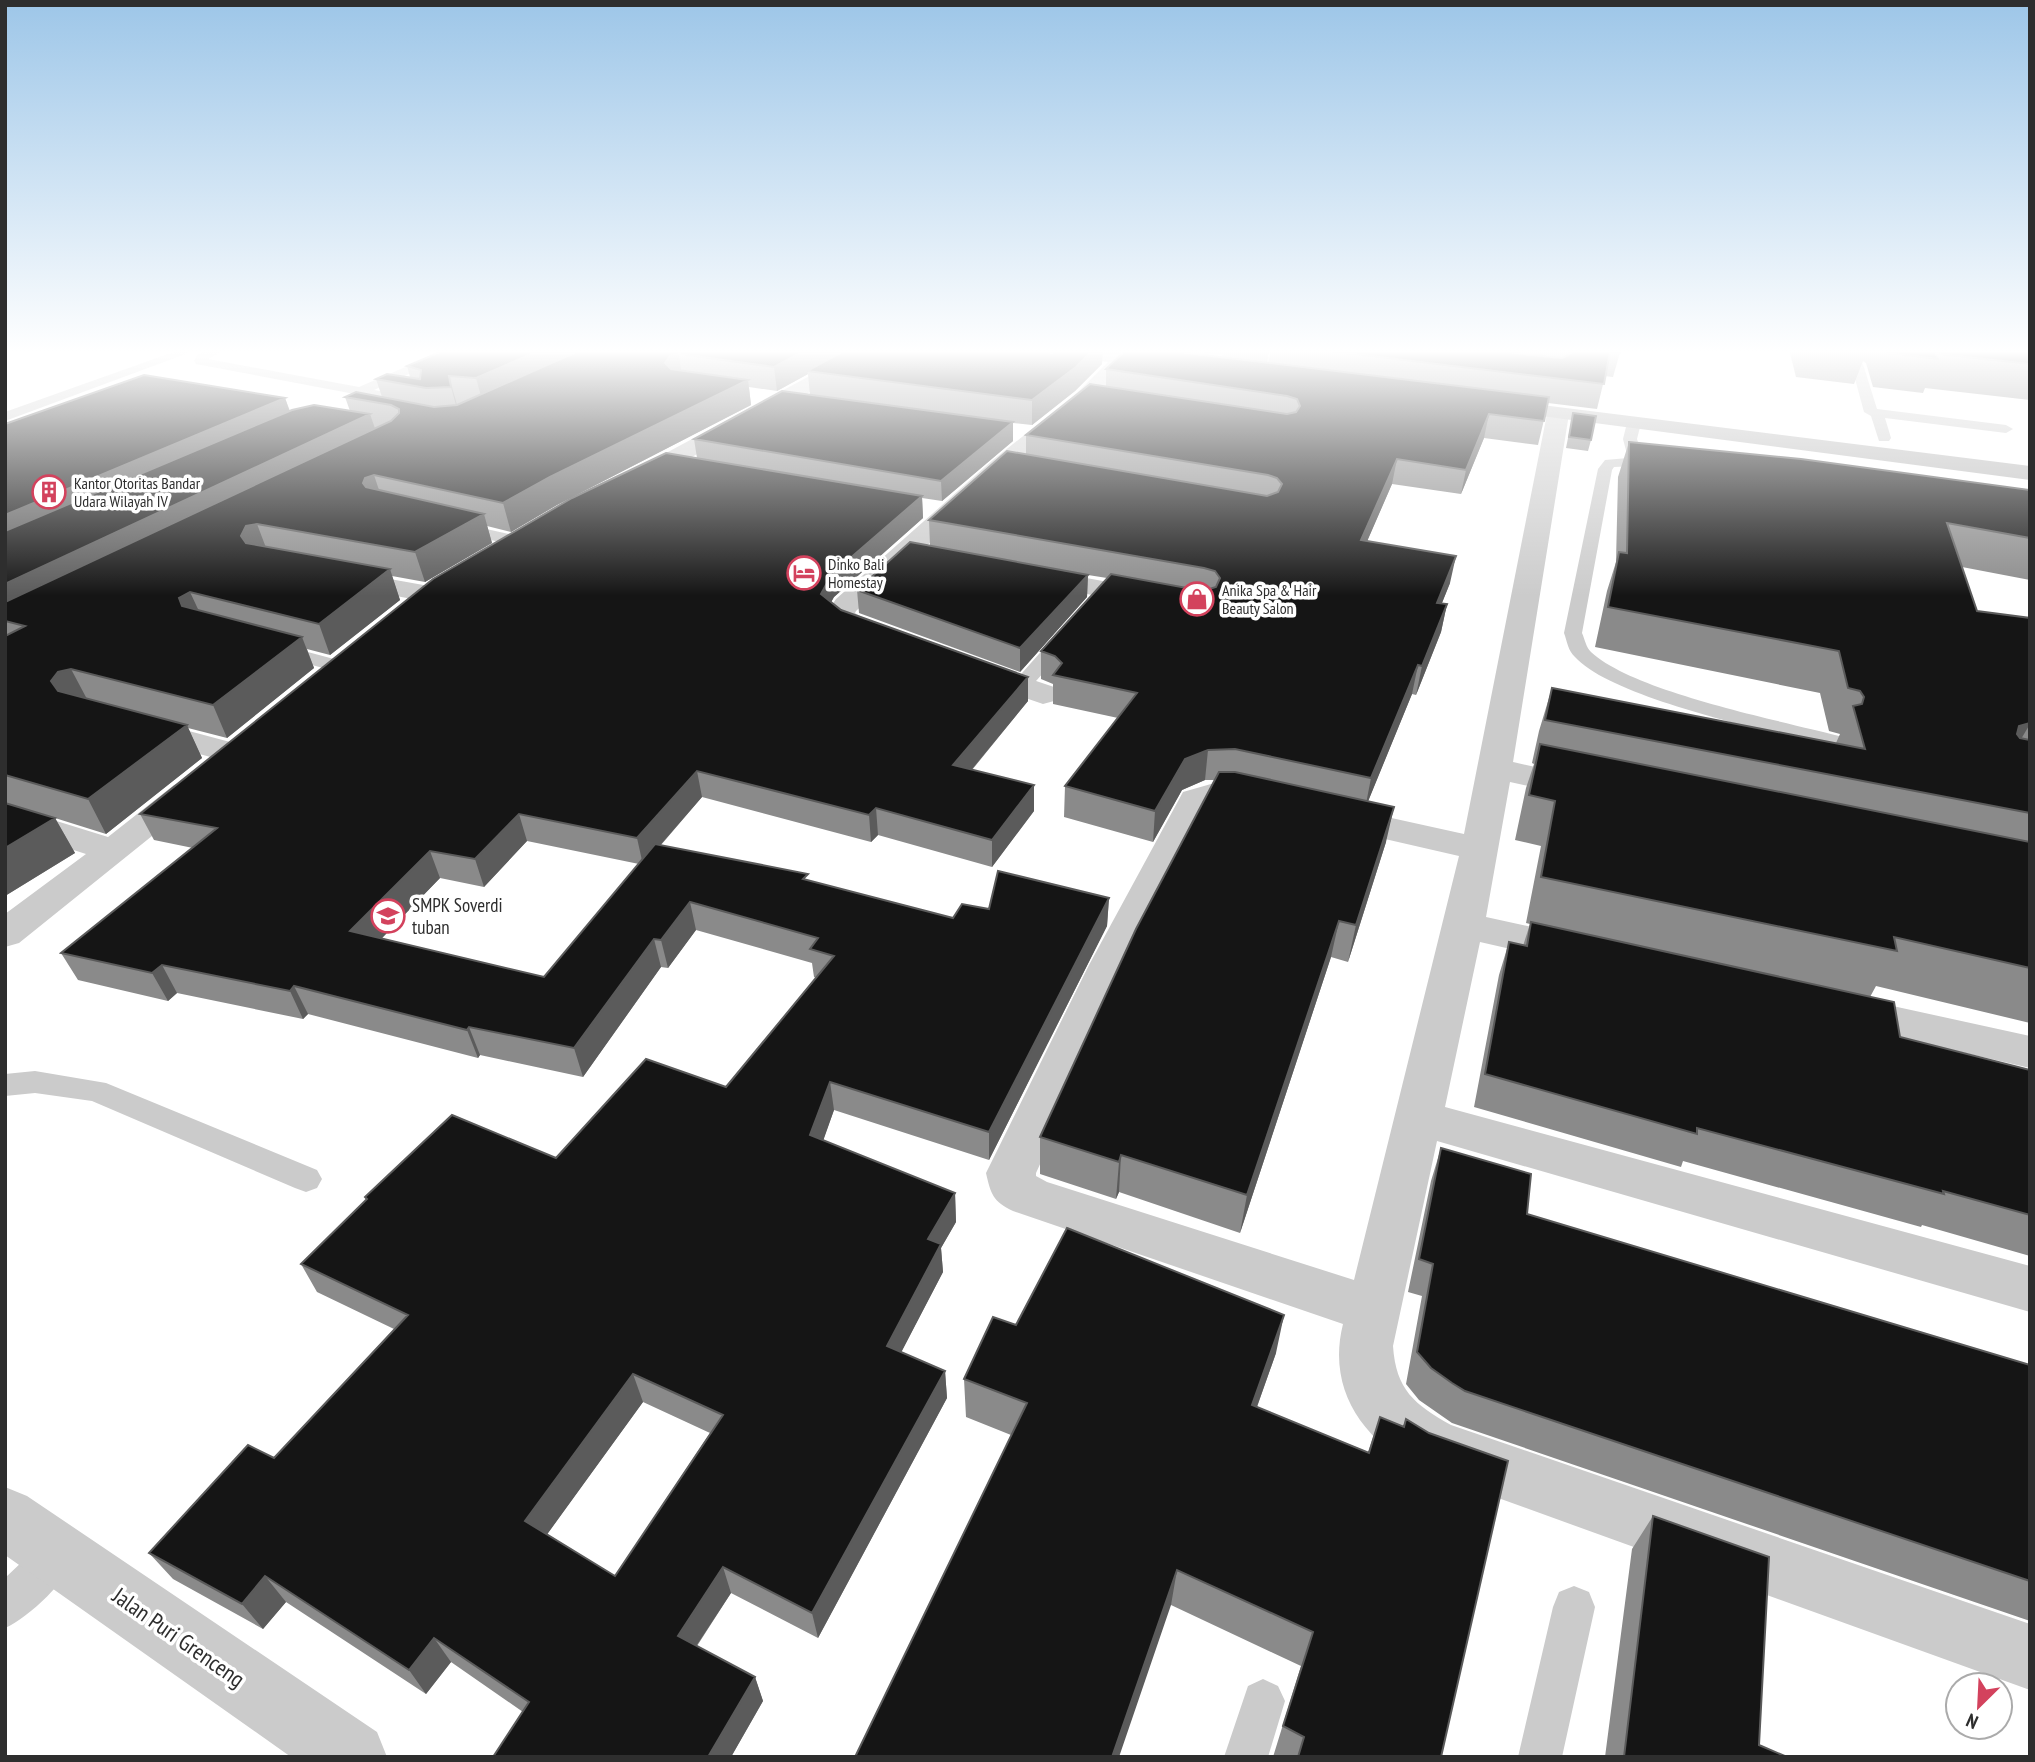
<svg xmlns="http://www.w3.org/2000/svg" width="2035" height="1762" viewBox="0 0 2035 1762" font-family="'PT Sans Narrow',sans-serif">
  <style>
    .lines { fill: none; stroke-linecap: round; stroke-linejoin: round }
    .lane { fill: #cbcbcb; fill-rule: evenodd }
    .street { fill: #cbcbcb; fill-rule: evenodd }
    .secondary { fill: #b8b8b8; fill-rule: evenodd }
    .wall { fill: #8a8a8a; fill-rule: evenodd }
    .shaded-wall { fill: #5b5b5b }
    .building { fill: #151515; stroke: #5b5b5b; stroke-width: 2; fill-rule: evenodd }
    .labels { text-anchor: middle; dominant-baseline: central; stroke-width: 7; stroke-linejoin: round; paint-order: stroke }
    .far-poi-label { font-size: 16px; fill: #2e2e2e; stroke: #fff; text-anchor: start }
    .poi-label { font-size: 19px; fill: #2e2e2e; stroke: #fff; text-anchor: start }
    .near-street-label { font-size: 23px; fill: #2e2e2e; stroke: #fff }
  </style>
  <rect width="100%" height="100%" fill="#fff"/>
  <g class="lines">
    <path class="lane" d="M 182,349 L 199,349 L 5,421 L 5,412 Z
      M 210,349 L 226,349 L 208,359 L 359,387 L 447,349 L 463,349 L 374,390 L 418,398 L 420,401 L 413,405 L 196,364 L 194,361 L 198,354 Z
      M 1857,360 L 1863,364 L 1877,409 L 2006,425 L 2013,429 L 2006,433 L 1885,418 L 1891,438 L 1889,441 L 1879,441 L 1871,416 L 1864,412 L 1851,364 Z
      M 1634,419 L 1641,423 L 1637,439 L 1643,457 L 1654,457 L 1661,461 L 1654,465 L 1614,467 L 1612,470 L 1582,633 C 1585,640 1586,647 1591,652 C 1634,692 1778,720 1839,736 L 1842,741 L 1839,746 L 1823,746 C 1766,730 1612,698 1575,657 C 1568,651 1567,641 1564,633 L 1598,469 L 1605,460 L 1628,458 L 1623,439 L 1627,423 Z
      M 459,523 L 522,537 L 524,541 L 516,546 L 453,531 L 451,528 L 453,525 Z
      M 1062,634 L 1071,640 L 1069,644 L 1028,690 L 1014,690 L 1011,686 L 1014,682 L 1055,636 Z
      M 278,644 L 345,662 L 348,666 L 338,672 L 271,654 L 268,650 Z
      M 35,1071 L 106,1083 L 317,1170 L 322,1179 L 317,1188 L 306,1192 L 295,1188 L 92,1101 L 35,1093 L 5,1096 L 5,1074 Z
      M 58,1535 L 72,1541 L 78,1555 C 68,1579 30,1617 5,1628 L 5,1578 L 44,1541 Z
      M 1574,1586 L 1589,1592 L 1595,1607 L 1562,1757 L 1518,1757 L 1553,1607 L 1559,1592 Z
      M 1263,1679 L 1278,1686 L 1285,1701 L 1268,1757 L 1224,1757 L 1248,1686 Z"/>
    <path class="street" d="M 860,349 L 884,349 L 881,353 L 641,485 L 633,487 L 625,485 L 621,480 L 625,475 Z
      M 1123,352 L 1133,358 L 1091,401 L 1009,470 L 856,611 L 855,613 C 867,621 886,622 894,634 L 889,640 C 869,645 837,633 825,615 L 836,599 L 993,460 L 1077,393 L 1116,354 Z
      M 1558,408 L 1566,409 L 1569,414 L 1513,762 L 1594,780 L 1600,787 L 1594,794 L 1582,798 L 1510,782 L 1486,917 L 1591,940 L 1598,950 L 1591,960 L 1577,964 L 1480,942 L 1445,1107 L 2030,1266 L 2030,1312 L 1437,1141 L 1393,1346 C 1396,1390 1414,1404 1451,1425 L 2030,1624 L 2030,1690 L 1415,1468 C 1361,1437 1327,1388 1343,1324 L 1013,1211 C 993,1201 991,1195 986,1173 L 1089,965 L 1183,792 L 1218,782 L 1271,791 L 1276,799 L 1271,807 C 1251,811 1229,798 1211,806 L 1131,965 L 1036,1173 L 1036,1176 L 1047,1182 L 1354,1280 L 1459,856 L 1324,825 L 1319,817 L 1324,809 L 1337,806 L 1464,834 L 1547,414 L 1550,409 Z
      M 1038,569 L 1151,590 L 1161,592 L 1165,598 L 1161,604 L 1151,606 L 1028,583 L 1024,577 L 1028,571 Z
      M 345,571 L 429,586 L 439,588 L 443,594 L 439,600 L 429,602 L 335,585 L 331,579 L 335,573 Z
      M 979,662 L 1054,687 L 1059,694 L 1054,701 L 1043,704 L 968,678 L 964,671 L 968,664 Z
      M 144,719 L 245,746 L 250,753 L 245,760 L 233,763 L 132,736 L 128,729 L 132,722 Z
      M 186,781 L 198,785 L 204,792 L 198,799 L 19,943 L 5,947 L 5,914 L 86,854 L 5,828 L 5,805 L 108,837 L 174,785 Z
      M 1847,996 L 2030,1036 L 2030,1068 L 1832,1022 L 1825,1011 L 1832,1000 Z
      M 5,1487 L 27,1496 L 377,1732 L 387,1757 L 291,1757 L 5,1555 Z"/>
    <path class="secondary" d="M 1044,349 L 1098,349 L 1170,358 L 1180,364 L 1170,370 L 1054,355 Z
      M 1155,349 L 1209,349 L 1321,363 L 1328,365 L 1331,369 L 1328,373 L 1321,375 L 1164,355 L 1157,353 Z
      M 1494,399 L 2030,466 L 2030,480 L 1487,409 L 1483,405 L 1487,401 Z"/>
  </g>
  <path class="wall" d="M 447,349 L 1057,349 L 1057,351 L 1102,364 L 1075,391 L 1032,425 L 1013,423 L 1013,441 L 942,501 L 922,498 L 923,518 L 834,597 L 831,602 L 841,610 L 1028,701 L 972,770 L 1034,811 L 992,867 L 878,835 L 871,842 L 702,797 L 661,845 L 809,881 L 953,918 L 989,909 L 1109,898 L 1107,926 L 989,1160 L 834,1110 L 823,1140 L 955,1193 L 956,1222 L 941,1248 L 943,1272 L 901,1352 L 945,1371 L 947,1398 L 818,1638 L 731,1593 L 697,1646 L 755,1677 L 763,1701 L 731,1757 L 493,1757 L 523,1712 L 451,1662 L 426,1694 L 286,1602 L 263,1629 L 173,1579 L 149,1553 L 274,1458 L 394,1329 L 317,1292 L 301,1264 L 366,1200 L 365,1197 L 556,1158 L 726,1087 L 816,978 L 814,977 L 812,963 L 696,930 L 668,968 L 661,967 L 583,1077 L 480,1055 L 478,1058 L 308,1014 L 303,1019 L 177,993 L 168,1001 L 78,980 L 61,953 L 193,848 L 154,840 L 140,814 L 697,458 L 694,439 L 810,395 L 808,374 L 777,391 L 749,387 L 751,405 L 557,505 L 511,532 L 487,526 L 492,543 L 425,582 L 392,576 L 400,600 L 330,655 L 307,649 L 314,668 L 227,738 L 188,728 L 202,758 L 106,834 L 55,818 L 75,853 L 5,896 L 5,424 L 285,398 L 290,411 L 350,411 L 345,397 L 382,397 L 376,379 L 410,377 L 407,366 ZM 527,841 L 639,864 L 544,977 L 381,938 L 440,878 L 484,887 ZM 643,1402 L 710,1433 L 615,1576 L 547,1534 Z
    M 1119,349 L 1213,349 L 1207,355 L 1222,357 L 1223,349 L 1621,349 L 1613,377 L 1605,376 L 1597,409 L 1548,403 L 1538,445 L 1484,438 L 1461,494 L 1392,484 L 1367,541 L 1450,583 L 1442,603 L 1447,604 L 1441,632 L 1416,695 L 1412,694 L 1368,801 L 1386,842 L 1348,962 L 1331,957 L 1240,1233 L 1119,1192 L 1116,1199 L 1040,1174 L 1040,1137 L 1214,780 L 1205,780 L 1182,790 L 1153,842 L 1064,817 L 1065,786 L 1118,718 L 1053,704 L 1053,684 L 1041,679 L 1041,651 L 1107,578 L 1088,575 L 1087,597 L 1020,672 L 859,613 L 857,590 L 930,546 L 929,520 L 1026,455 L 1026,435 L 1106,387 L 1106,369 L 1126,350 ZM 1270,352 L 1269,363 L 1267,363 L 1268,355 Z
    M 1789,349 L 2030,349 L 2030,400 L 1925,388 L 1923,393 L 1873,387 L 1866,363 L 1863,361 L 1854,384 L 1796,377 Z
    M 1573,413 L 1591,440 L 1588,451 L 1566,448 Z
    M 1629,442 L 2030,490 L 2030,580 L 1962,567 L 1977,611 L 2030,618 L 2030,1023 L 1876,986 L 1870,997 L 1900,1037 L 2030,1070 L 2030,1256 L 1922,1225 L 1921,1227 L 1683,1161 L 1681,1167 L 1474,1107 L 1499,975 L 1509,942 L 1523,946 L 1530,924 L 1526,923 L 1541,846 L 1515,840 L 1526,788 L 1534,764 L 1532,763 L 1539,731 L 1552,688 L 1836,743 L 1840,734 L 1829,731 L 1820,693 L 1595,647 L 1607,591 L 1616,562 L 1618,477 Z
    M 1441,1148 L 1527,1214 L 2028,1365 L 2030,1363 L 2030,1621 L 1452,1423 L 1419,1400 L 1406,1384 L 1422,1296 L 1408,1292 L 1431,1181 Z
    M 1016,1325 L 1276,1353 L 1257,1407 L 1368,1452 L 1380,1417 L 1403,1426 L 1406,1419 L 1441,1757 L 1273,1757 L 1301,1666 L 1171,1605 L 1011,1435 L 966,1417 L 964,1379 Z
    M 1653,1516 L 1759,1745 L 1787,1757 L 1605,1757 L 1632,1549 Z"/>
  <path class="shaded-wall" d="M 543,349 L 595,349 L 484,407 L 476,378 Z
    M 808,349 L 855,349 L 807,371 L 808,374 L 777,391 L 774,367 Z
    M 1094,349 L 1103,349 L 1102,364 L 1075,391 L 1032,425 L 1032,400 Z
    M 1205,349 L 1213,349 L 1204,360 Z
    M 679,354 L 682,378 L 669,387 L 665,363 L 670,356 Z
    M 449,376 L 457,405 L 459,416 L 451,387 Z
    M 748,380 L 751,405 L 557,505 L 511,532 L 503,503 L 550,477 Z
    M 285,398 L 294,424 L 5,550 L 5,515 Z
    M 370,414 L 379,440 L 5,621 L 5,584 Z
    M 1489,414 L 1484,438 L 1461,494 L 1466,470 Z
    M 1013,422 L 1013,441 L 942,501 L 941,481 Z
    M 1397,459 L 1392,484 L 1356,567 L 1361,540 Z
    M 374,475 L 383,502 L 363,483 L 365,478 Z
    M 922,496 L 923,518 L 834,597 L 823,617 L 821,594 L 832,574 Z
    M 484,514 L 492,543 L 425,582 L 415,552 Z
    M 257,524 L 268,553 L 253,565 L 241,536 L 246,526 Z
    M 1456,556 L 1450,583 L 1431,630 L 1437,603 Z
    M 390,569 L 400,600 L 330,655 L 319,624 Z
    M 1088,575 L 1087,597 L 1020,672 L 1020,648 Z
    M 190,592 L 204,622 L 182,606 L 179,598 Z
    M 1447,604 L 1441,632 L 1416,695 L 1422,666 Z
    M 302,637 L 314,668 L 227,738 L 213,705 Z
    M 1418,665 L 1412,694 L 1365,809 L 1371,778 Z
    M 71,669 L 88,701 L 68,714 L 51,681 L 58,672 Z
    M 1028,677 L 1028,701 L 954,791 L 953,765 Z
    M 2030,723 L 2030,724 L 2005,766 L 2019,726 Z
    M 187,725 L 202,758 L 106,834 L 88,799 Z
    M 1208,750 L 1205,780 L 1182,790 L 1153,842 L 1155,811 L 1185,759 Z
    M 697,771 L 702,797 L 643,865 L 637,838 Z
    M 1034,785 L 1034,811 L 992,867 L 992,840 Z
    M 1394,807 L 1386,842 L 1348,962 L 1356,925 Z
    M 876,808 L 878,835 L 871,842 L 869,815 Z
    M 519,814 L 527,841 L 484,887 L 475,859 Z
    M 55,818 L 75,853 L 5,896 L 5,848 Z
    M 430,851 L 440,878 L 362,959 L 350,931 Z
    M 1109,898 L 1107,926 L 989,1160 L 989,1132 Z
    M 690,902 L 696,930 L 668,968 L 661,940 Z
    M 1339,921 L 1331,957 L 1240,1233 L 1247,1195 Z
    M 654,939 L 661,967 L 583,1077 L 574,1048 Z
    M 162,965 L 177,993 L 168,1001 L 152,973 Z
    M 294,986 L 308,1014 L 303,1019 L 290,991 Z
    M 469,1027 L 480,1055 L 478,1058 L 467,1030 Z
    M 830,1082 L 834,1110 L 815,1164 L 810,1135 Z
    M 1121,1155 L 1119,1192 L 1116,1199 L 1119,1162 Z
    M 955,1193 L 956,1222 L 941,1248 L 943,1272 L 890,1374 L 887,1346 L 928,1239 Z
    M 1284,1315 L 1276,1353 L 1244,1443 L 1252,1405 Z
    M 945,1371 L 947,1398 L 818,1638 L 812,1613 Z
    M 633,1374 L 643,1402 L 538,1547 L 525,1521 Z
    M 723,1567 L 731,1593 L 687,1660 L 678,1636 Z
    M 1177,1570 L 1171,1605 L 1119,1757 L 1112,1757 Z
    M 265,1576 L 286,1602 L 263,1629 L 242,1604 Z
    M 434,1638 L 451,1662 L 426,1694 L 409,1670 Z
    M 755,1677 L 763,1701 L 731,1757 L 708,1757 Z"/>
  <path class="building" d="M 447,349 L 543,349 L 476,378 L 449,376 L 451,387 L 426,388 L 376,379 L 387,374 L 420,379 L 421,370 L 407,366 Z
    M 583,349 L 808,349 L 774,367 L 679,354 L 670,356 L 665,363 L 671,369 L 748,380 L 550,477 L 503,503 L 374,475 L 365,478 L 363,483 L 366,487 L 484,514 L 415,552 L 257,524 L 246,526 L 241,536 L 246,543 L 390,569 L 319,624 L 190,592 L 179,598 L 182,606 L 302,637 L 213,705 L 71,669 L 58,672 L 51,681 L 58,691 L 187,725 L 88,799 L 5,775 L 5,636 L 25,626 L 5,621 L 5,602 L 391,421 L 399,413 L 399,409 L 391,405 L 345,397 L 356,392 L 434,407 L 457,405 Z
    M 847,349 L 1024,349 L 1052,353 L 1068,349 L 1094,349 L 1076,367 L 1032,400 L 807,371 Z
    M 1127,349 L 1154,349 L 1549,397 L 1544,421 L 1489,414 L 1466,470 L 1397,459 L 1361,540 L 1456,556 L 1437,603 L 1447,604 L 1422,666 L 1418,665 L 1371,778 L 1235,749 L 1208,750 L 1185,759 L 1155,811 L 1065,786 L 1137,693 L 1053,675 L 1062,663 L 1055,656 L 1041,651 L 1111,574 L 1203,591 L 1216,587 L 1220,578 L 1215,571 L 1204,568 L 929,520 L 1007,451 L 1267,496 L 1278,492 L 1282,484 L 1277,478 L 1268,475 L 1026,435 L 1090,384 L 1287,414 L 1296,412 L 1300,406 L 1297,399 L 1287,396 L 1106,369 Z
    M 1312,349 L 1479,349 L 1562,358 L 1571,353 L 1566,349 L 1621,349 L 1620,353 L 1610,352 L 1604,384 Z
    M 1885,349 L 2030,349 L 2030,364 L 1936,354 L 1938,359 L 1887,353 Z
    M 144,375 L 285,398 L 5,515 L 5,424 Z
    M 782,391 L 1013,422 L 941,481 L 694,439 Z
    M 314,405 L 370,414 L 5,584 L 5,531 L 292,410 Z
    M 1573,413 L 1596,416 L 1591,440 L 1569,437 Z
    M 1629,442 L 1801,459 L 2030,490 L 2030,538 L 1947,523 L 1977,611 L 2030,618 L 2030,723 L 2019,726 L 2017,734 L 2020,738 L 2030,740 L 2030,813 L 1545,720 L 1552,688 L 1865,749 L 1853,706 L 1862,704 L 1864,697 L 1860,691 L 1848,688 L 1839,651 L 1608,607 L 1619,552 L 1627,553 Z
    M 666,453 L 922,496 L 832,574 L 821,594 L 841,610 L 1028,677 L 953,765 L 1034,785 L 992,840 L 876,808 L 869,815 L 697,771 L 637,838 L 519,814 L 475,859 L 430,851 L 350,931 L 544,977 L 655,844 L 808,874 L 803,879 L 953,918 L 962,904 L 989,909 L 998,871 L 1109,898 L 989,1132 L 830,1082 L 810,1135 L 955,1193 L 928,1239 L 941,1244 L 887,1346 L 945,1371 L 812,1613 L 723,1567 L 678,1636 L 755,1677 L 708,1757 L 493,1757 L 529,1702 L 434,1638 L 409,1670 L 265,1576 L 242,1604 L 149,1553 L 248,1445 L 274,1458 L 408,1315 L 301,1264 L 367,1199 L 365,1197 L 452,1115 L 556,1158 L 646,1059 L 726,1087 L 834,956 L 810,949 L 818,938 L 690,902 L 661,940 L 654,939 L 574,1048 L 469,1027 L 467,1030 L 294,986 L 290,991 L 162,965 L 152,973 L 61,953 L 217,828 L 140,814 L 433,579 L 572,498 ZM 633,1374 L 723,1415 L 615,1576 L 525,1521 Z
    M 910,542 L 1088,575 L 1020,648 L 857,590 Z
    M 1540,744 L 2030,842 L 2030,968 L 1894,937 L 1897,951 L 1541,877 L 1555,801 L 1529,795 Z
    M 1219,772 L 1235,772 L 1394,807 L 1356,925 L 1339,921 L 1247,1195 L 1121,1155 L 1119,1162 L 1040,1137 L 1136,929 Z
    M 5,803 L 55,818 L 5,848 Z
    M 1531,922 L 1894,1002 L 1900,1037 L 2030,1070 L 2030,1215 L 1943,1191 L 1944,1194 L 1697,1128 L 1697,1134 L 1485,1074 L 1509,942 L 1527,946 Z
    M 1441,1148 L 1531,1174 L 1527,1214 L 2030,1365 L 2030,1581 L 1465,1391 L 1452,1383 L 1431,1368 L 1417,1352 L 1433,1264 L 1419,1259 Z
    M 1067,1228 L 1284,1315 L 1252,1405 L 1369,1453 L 1380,1417 L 1404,1427 L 1406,1419 L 1429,1433 L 1508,1461 L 1441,1757 L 1298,1757 L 1304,1737 L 1283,1726 L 1313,1632 L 1177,1570 L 1112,1757 L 855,1757 L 1027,1403 L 964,1379 L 993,1317 L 1016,1325 Z
    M 1653,1516 L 1769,1557 L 1759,1745 L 1787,1757 L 1624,1757 Z"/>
  <linearGradient id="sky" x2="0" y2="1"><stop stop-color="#9dc6e8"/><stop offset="0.59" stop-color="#fff"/><stop offset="1" stop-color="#fff" stop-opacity="0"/></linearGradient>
  <rect width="2035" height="596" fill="url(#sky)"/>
  <defs>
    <symbol id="building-ring" viewBox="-11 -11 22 22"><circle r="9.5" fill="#fff" stroke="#d3425d" stroke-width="1.5"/><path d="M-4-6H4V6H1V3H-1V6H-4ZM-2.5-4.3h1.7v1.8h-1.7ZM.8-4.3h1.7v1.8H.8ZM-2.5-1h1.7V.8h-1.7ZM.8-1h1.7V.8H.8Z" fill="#d3425d"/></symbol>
    <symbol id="hotel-ring" viewBox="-11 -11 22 22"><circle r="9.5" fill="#fff" stroke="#d3425d" stroke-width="1.5"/><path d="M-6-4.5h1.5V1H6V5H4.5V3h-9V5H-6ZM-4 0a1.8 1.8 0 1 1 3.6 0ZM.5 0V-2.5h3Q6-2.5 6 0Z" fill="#d3425d"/></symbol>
    <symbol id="shop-ring" viewBox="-11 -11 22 22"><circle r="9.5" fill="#fff" stroke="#d3425d" stroke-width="1.5"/><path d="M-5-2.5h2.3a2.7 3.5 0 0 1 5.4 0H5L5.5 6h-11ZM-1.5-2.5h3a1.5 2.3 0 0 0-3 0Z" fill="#d3425d"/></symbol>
    <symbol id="school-ring" viewBox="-11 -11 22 22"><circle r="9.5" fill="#fff" stroke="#d3425d" stroke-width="1.5"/><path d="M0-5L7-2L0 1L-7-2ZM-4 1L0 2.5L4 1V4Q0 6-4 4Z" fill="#d3425d"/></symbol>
  </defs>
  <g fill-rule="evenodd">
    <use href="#building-ring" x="30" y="473" width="38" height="38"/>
    <use href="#hotel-ring" x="785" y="554" width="38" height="38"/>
    <use href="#shop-ring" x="1178" y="580" width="38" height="38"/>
    <use href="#school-ring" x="369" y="897" width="38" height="38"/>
  </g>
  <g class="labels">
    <g class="far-poi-label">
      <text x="74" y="483">Kantor Otoritas Bandar<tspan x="74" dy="18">Udara Wilayah IV</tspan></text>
      <text x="828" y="564">Dinko Bali<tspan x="828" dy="18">Homestay</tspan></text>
      <text x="1222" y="590">Anika Spa &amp; Hair<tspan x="1222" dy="18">Beauty Salon</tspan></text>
    </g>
    <g class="poi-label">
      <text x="412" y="905">SMPK Soverdi<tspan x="412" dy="22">tuban</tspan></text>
    </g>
    <g class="near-street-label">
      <text transform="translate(179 1637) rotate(35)">Jalan Puri Grenceng</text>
    </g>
  </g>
  <rect width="2035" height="1762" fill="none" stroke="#2e2e2e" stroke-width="14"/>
  <g transform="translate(1979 1706) rotate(204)"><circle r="33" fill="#ffffff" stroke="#ababab" stroke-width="2"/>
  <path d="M0-5L12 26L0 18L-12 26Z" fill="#d3425d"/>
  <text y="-10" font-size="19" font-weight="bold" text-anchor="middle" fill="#2e2e2e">N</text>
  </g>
</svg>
